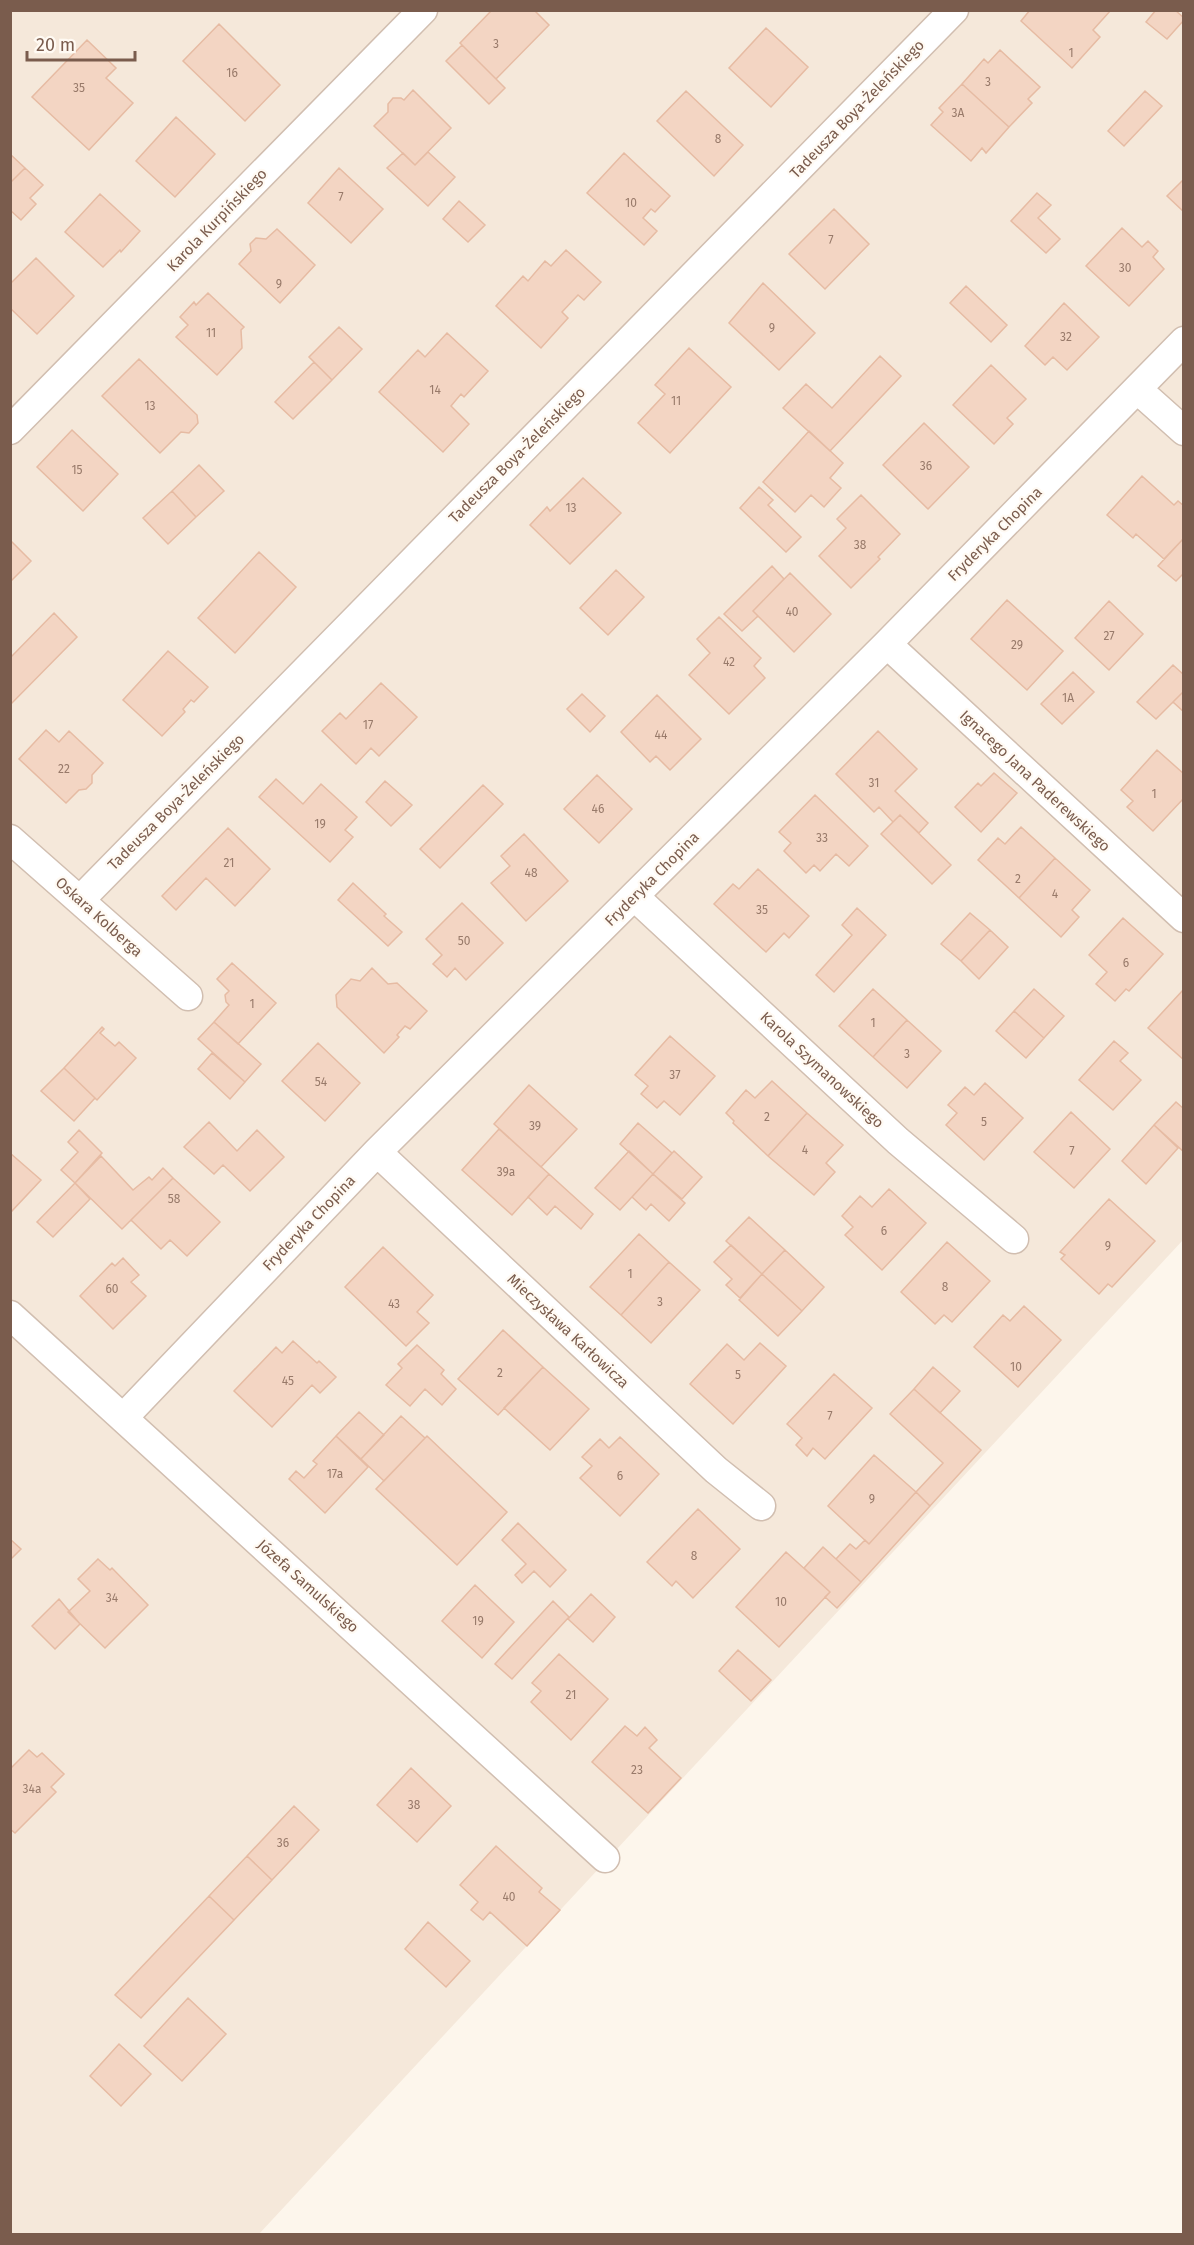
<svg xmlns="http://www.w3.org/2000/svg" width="1194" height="2245" viewBox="0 0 1194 2245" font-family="'Fira Sans',sans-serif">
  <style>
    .residential { fill: #f5e8da }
    .building { fill: #f3d5c3; stroke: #e6bba3; stroke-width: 1.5 }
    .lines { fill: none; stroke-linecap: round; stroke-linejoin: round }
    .minor-casing { stroke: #d1beb0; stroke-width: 31 }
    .minor { stroke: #fff; stroke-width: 28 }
    .labels { text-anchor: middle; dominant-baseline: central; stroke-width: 4.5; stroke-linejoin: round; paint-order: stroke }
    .number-label { font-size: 12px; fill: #987a6a }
    .street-label { font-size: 15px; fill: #7a5c4d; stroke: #fffaf3 }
  </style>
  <rect width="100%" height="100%" fill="#fdf6ec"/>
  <path class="residential" d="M 11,11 L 1183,11 L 1183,1240 L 259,2234 L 11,2234 Z"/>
  <path class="building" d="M 492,10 L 534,10 L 549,25 L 496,79 L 460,43 Z
    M 1030,10 L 1111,10 L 1093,30 L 1100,37 L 1072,68 L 1021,21 Z
    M 1156,10 L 1175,10 L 1184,18 L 1184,20 L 1167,39 L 1146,22 Z
    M 219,24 L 280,85 L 245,121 L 183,61 Z
    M 766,28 L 808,67 L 771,107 L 729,68 Z
    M 87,40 L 116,68 L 106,78 L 133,103 L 89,150 L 32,97 Z
    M 462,45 L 505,88 L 489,104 L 446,61 Z
    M 1000,50 L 1040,87 L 1028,99 L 1032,103 L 1009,127 L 962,84 L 984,59 L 988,63 Z
    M 962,84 L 1009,127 L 986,153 L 982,148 L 971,161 L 931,125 L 943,112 L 939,108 Z
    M 413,90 L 451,128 L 415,165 L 374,126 L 388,112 L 388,104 L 393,98 L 401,98 L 404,100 Z
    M 686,91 L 743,145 L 714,176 L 657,121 Z
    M 1145,91 L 1162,106 L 1124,146 L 1108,131 Z
    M 176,117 L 215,154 L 175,197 L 136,161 Z
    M 428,152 L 455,177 L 428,206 L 387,168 L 403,153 L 415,165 Z
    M 624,153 L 670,196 L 655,212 L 651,209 L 643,218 L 657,231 L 644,245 L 587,193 Z
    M 10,154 L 25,168 L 10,183 Z
    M 25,168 L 43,185 L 30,198 L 36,204 L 21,220 L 10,210 L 10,183 Z
    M 339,168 L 383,209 L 351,243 L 308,203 Z
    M 1184,179 L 1184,212 L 1167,196 Z
    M 1037,193 L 1051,205 L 1038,218 L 1060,239 L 1046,253 L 1011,221 Z
    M 100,194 L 140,231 L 121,252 L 120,250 L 103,267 L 65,232 Z
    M 459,201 L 485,225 L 468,242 L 443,219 Z
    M 834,209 L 869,244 L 825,289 L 789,254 Z
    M 1122,228 L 1142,247 L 1148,241 L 1158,251 L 1153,257 L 1164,269 L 1129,306 L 1086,266 Z
    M 277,229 L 315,265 L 280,303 L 239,264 L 251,251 L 250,244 L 256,238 L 266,239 Z
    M 566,250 L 601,282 L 584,300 L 578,295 L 562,312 L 568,318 L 541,348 L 496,306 L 523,276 L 528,281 L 545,261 L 551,266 Z
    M 36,258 L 74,296 L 37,334 L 10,308 L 10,284 Z
    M 763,283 L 815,333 L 779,370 L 729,323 Z
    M 966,286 L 1007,325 L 991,342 L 950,303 Z
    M 208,293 L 244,327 L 241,330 L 242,348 L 217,375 L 176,337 L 188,325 L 180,317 L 194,302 L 196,305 Z
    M 1064,303 L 1099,337 L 1067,370 L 1053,357 L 1045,365 L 1025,346 Z
    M 339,327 L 362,349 L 332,380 L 309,357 Z
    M 447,333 L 488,371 L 464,397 L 461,394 L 451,406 L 469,424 L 443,452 L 379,392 L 418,350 L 425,357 Z
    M 689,348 L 731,387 L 670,453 L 638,423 L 665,394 L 655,385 Z
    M 880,356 L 901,376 L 830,451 L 783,408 L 806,384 L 832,408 Z
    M 139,359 L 197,415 L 198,423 L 189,433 L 181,432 L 160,453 L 102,396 Z
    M 314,362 L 332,380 L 293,419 L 275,402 Z
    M 991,365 L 1026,399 L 1007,418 L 1013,424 L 994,444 L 953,405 Z
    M 924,423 L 969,467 L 928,509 L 883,465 Z
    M 72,430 L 118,474 L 83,511 L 37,467 Z
    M 809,431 L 843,463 L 830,478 L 841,488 L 824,507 L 811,495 L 795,512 L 763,482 Z
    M 199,465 L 224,491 L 196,517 L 172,491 Z
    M 1142,476 L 1174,505 L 1178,501 L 1184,506 L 1184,538 L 1164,559 L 1136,534 L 1133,538 L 1107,515 Z
    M 583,478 L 621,513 L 570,564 L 530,525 L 547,507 L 550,511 Z
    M 759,487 L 773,500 L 768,505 L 801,537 L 786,552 L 740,508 Z
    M 172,491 L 196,517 L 168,544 L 143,518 Z
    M 861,495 L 900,534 L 878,557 L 880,559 L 851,588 L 819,556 L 846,528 L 837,519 Z
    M 1184,538 L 1184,573 L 1176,581 L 1158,566 Z
    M 10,540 L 31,561 L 10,582 Z
    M 259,552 L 296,587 L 235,653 L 198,618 Z
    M 772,566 L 784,579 L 753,611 L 758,616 L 742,631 L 724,614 Z
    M 616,570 L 644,597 L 608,635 L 580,608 Z
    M 790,573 L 831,614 L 794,652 L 753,611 Z
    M 1007,600 L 1063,651 L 1027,690 L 971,639 Z
    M 1109,601 L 1143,634 L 1109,670 L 1075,638 Z
    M 54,613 L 77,637 L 10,705 L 10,658 Z
    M 719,617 L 761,658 L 754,666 L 765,678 L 729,714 L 689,675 L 710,653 L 697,639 Z
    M 168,651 L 208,687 L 194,702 L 191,700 L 183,709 L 185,712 L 162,736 L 123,700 Z
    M 1173,665 L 1184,675 L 1184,691 L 1156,719 L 1137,702 Z
    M 1073,672 L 1094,692 L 1062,724 L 1041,704 Z
    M 381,683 L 417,717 L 379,756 L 371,748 L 356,764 L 322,731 L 340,713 L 346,719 Z
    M 1184,691 L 1184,712 L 1173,702 Z
    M 582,694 L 605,716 L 590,732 L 567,709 Z
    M 657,695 L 701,739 L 670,770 L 656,756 L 650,762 L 621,732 Z
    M 46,730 L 59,742 L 69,731 L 103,763 L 92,775 L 92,783 L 86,789 L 79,790 L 66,803 L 19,759 Z
    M 878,731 L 917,769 L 895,791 L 928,823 L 919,833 L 900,815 L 893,822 L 879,807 L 874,812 L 836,774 Z
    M 1157,750 L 1184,774 L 1184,798 L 1153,831 L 1127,807 L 1133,801 L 1121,790 Z
    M 994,773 L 1017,793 L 981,832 L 955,807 L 978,783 L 981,786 Z
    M 597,775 L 632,809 L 599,843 L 564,809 Z
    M 276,779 L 303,804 L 321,784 L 357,817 L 345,830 L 353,837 L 330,862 L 259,797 Z
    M 385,781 L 412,805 L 391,826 L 366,802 Z
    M 483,785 L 503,804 L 440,868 L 420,849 Z
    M 815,795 L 868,846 L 849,866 L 836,854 L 820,871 L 814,865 L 806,873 L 784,851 L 791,843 L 779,832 Z
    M 900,815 L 951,865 L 932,884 L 881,834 Z
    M 1021,827 L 1055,858 L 1019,898 L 978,860 L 998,838 L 1005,844 Z
    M 228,828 L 270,869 L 235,906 L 206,878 L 176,910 L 162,896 Z
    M 524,834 L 568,881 L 526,921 L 491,883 L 510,866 L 501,856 Z
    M 1055,858 L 1090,890 L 1072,910 L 1079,917 L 1061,937 L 1019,898 Z
    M 758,869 L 809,916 L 789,938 L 784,933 L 766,952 L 714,904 L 733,884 L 739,889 Z
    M 353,883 L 386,914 L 384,916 L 402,932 L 388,946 L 338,900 Z
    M 462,903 L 503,943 L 466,980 L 455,968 L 447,977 L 433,964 L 442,955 L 426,939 Z
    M 857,908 L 886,935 L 834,992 L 816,975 L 852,935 L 842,925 Z
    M 970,913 L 990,930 L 961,961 L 941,944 Z
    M 1123,918 L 1163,954 L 1129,991 L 1126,989 L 1115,1001 L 1096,984 L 1107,972 L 1089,955 Z
    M 990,930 L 1008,947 L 979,979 L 961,961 Z
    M 232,963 L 276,1003 L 238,1044 L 214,1022 L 229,1005 L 226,1002 L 225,995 L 229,991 L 217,979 Z
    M 372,968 L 388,984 L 397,983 L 427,1011 L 410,1029 L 405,1026 L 397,1035 L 399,1037 L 384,1053 L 337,1007 L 336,995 L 351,979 L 360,981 Z
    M 873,989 L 907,1020 L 873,1057 L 839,1026 Z
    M 1034,989 L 1064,1016 L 1044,1038 L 1014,1011 Z
    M 1184,989 L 1184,1060 L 1148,1028 Z
    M 1014,1011 L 1044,1038 L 1026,1058 L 996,1031 Z
    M 907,1020 L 941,1051 L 907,1088 L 873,1057 Z
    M 214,1022 L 261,1064 L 245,1082 L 198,1039 Z
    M 102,1027 L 104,1029 L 100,1033 L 115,1046 L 119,1042 L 136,1058 L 97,1100 L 64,1068 Z
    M 670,1036 L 715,1076 L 680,1115 L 664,1101 L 657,1108 L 641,1094 L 648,1086 L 635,1075 Z
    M 1114,1041 L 1128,1053 L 1120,1061 L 1141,1080 L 1113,1110 L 1079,1080 Z
    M 318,1043 L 360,1083 L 325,1121 L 282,1081 Z
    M 212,1053 L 245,1082 L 230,1099 L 198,1069 Z
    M 64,1068 L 95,1098 L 74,1121 L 41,1091 Z
    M 772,1081 L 807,1113 L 768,1156 L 733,1123 L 734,1121 L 726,1113 L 746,1090 L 755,1098 Z
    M 985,1083 L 1023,1118 L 984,1160 L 946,1125 L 957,1113 L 948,1105 L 965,1087 L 974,1095 Z
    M 529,1085 L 577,1129 L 541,1167 L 494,1124 Z
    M 1176,1102 L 1184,1109 L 1184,1152 L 1154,1125 Z
    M 1071,1112 L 1110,1149 L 1074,1188 L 1034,1152 Z
    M 807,1113 L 843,1145 L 826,1163 L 835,1172 L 814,1195 L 768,1156 Z
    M 209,1122 L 237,1151 L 257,1130 L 284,1157 L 250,1191 L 223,1165 L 214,1174 L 184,1147 Z
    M 638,1123 L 672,1153 L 653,1174 L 620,1144 Z
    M 1154,1125 L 1178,1148 L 1146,1184 L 1122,1161 Z
    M 499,1129 L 549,1174 L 512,1215 L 462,1170 Z
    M 79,1130 L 102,1153 L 75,1183 L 61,1170 L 78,1152 L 68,1142 Z
    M 629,1151 L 653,1174 L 620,1210 L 595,1188 Z
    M 674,1151 L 702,1177 L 682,1199 L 653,1174 Z
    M 10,1153 L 41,1180 L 10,1213 Z
    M 101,1156 L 133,1190 L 149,1177 L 152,1180 L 163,1168 L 173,1178 L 122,1229 L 75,1183 Z
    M 549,1174 L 593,1214 L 581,1229 L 555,1206 L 547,1215 L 528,1197 Z
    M 653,1174 L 685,1203 L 669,1221 L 651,1204 L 646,1210 L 632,1197 Z
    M 173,1178 L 220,1222 L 187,1256 L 170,1240 L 161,1249 L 131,1220 Z
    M 75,1183 L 90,1199 L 53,1237 L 37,1222 Z
    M 889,1189 L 926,1223 L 882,1270 L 845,1235 L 853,1227 L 842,1216 L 860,1196 L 872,1207 Z
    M 1109,1199 L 1155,1241 L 1112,1287 L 1108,1284 L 1099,1294 L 1061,1259 L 1065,1255 L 1060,1252 Z
    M 749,1217 L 785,1250 L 762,1274 L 726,1241 Z
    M 639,1234 L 669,1262 L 621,1315 L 590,1287 Z
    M 947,1242 L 990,1281 L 952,1322 L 944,1315 L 935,1324 L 901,1292 Z
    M 731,1245 L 762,1274 L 740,1298 L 726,1285 L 732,1279 L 714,1262 Z
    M 383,1247 L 433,1295 L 417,1312 L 429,1323 L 406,1346 L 345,1287 Z
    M 785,1250 L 824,1287 L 802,1311 L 762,1274 Z
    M 123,1258 L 139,1275 L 131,1282 L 146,1296 L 113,1329 L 80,1296 L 112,1263 L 115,1266 Z
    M 669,1262 L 700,1290 L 651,1343 L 621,1315 Z
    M 762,1274 L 802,1311 L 778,1336 L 739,1300 Z
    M 1024,1306 L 1061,1340 L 1018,1387 L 974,1347 L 1003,1315 L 1010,1321 Z
    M 503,1330 L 543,1367 L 498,1415 L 458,1379 Z
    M 293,1341 L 317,1363 L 319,1361 L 336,1377 L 320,1393 L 312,1385 L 272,1427 L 234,1391 L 276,1347 L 282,1353 Z
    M 760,1343 L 786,1366 L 733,1424 L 690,1384 L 727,1344 L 744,1360 Z
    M 417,1345 L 444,1370 L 441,1374 L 456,1389 L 442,1405 L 425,1389 L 410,1406 L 386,1385 L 402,1368 L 398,1364 Z
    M 543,1367 L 589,1409 L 550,1450 L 504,1408 Z
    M 933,1367 L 960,1391 L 940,1413 L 914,1389 Z
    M 834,1374 L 872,1408 L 825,1459 L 813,1448 L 807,1456 L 796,1445 L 802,1438 L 787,1424 Z
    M 914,1389 L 981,1450 L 930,1506 L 916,1492 L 943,1463 L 890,1414 Z
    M 359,1412 L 384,1435 L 361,1459 L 336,1436 Z
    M 401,1416 L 425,1438 L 384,1481 L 361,1459 Z
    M 336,1436 L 368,1467 L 325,1513 L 289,1479 L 296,1471 L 304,1478 L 317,1464 L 313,1461 Z
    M 427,1436 L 507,1512 L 457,1565 L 376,1489 Z
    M 620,1437 L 659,1474 L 620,1516 L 580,1478 L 592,1466 L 582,1457 L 600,1439 L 609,1448 Z
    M 874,1455 L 916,1492 L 869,1544 L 828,1506 Z
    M 916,1492 L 930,1506 L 861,1582 L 836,1559 L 850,1544 L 856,1549 L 865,1540 L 869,1544 Z
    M 698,1509 L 740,1549 L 693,1598 L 676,1581 L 672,1586 L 647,1562 Z
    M 518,1523 L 566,1570 L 550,1587 L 534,1571 L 522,1583 L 515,1575 L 526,1564 L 502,1540 Z
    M 10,1539 L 21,1549 L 10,1560 Z
    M 823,1547 L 861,1582 L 837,1608 L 825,1597 L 830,1592 L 804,1568 Z
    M 786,1552 L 830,1592 L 779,1647 L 736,1607 Z
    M 98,1559 L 110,1570 L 112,1568 L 148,1605 L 105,1648 L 68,1612 L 90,1591 L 78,1579 Z
    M 475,1585 L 514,1622 L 482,1658 L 442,1621 Z
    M 591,1594 L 615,1617 L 593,1642 L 568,1619 Z
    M 59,1599 L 80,1624 L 55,1649 L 32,1626 Z
    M 553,1601 L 569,1617 L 512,1679 L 495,1664 Z
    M 738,1650 L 771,1680 L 751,1701 L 719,1671 Z
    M 559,1654 L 608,1699 L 571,1740 L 531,1702 L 541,1691 L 532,1683 Z
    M 625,1726 L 637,1736 L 645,1727 L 657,1740 L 649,1748 L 681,1778 L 648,1813 L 592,1762 Z
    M 29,1750 L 37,1757 L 42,1753 L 64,1774 L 51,1787 L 56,1792 L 15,1833 L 10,1829 L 10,1769 Z
    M 411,1768 L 451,1806 L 417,1842 L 377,1805 Z
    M 294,1806 L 319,1830 L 272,1880 L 247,1856 Z
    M 496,1846 L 542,1888 L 539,1892 L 560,1910 L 527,1946 L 490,1912 L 483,1920 L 471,1910 L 478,1902 L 460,1885 Z
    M 247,1856 L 272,1880 L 234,1920 L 209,1896 Z
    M 209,1896 L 234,1920 L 141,2018 L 115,1995 Z
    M 428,1922 L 470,1961 L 446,1987 L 405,1949 Z
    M 188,1998 L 226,2034 L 182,2081 L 144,2046 Z
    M 119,2044 L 151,2074 L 121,2106 L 90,2076 Z"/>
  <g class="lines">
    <defs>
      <path id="minor" d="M 1137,389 L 1184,431
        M 10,430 L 423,10
        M 887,644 L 1184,918
        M 10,839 L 188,996
        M 635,897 L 898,1141 L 1014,1239
        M 80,900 L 954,10
        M 377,1152 L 716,1470 L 761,1506
        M 10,1315 L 605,1858
        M 123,1418 L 377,1152 L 887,644 L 1184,341"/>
    </defs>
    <use href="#minor" class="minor-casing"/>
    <use href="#minor" class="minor"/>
  </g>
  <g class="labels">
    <g class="number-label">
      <text x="496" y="44">3</text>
      <text x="1071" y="53">1</text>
      <text x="232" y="73">16</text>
      <text x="988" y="82">3</text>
      <text x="79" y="88">35</text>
      <text x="958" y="113">3A</text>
      <text x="718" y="139">8</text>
      <text x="341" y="197">7</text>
      <text x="631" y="203">10</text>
      <text x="831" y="240">7</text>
      <text x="1125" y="268">30</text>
      <text x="279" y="284">9</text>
      <text x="772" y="328">9</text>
      <text x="211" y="333">11</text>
      <text x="1066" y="337">32</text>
      <text x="435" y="390">14</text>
      <text x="676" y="401">11</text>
      <text x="150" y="406">13</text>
      <text x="926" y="466">36</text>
      <text x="77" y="470">15</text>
      <text x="571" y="508">13</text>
      <text x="860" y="545">38</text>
      <text x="792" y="612">40</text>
      <text x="1109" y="636">27</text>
      <text x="1017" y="645">29</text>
      <text x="729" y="662">42</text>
      <text x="1068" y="698">1A</text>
      <text x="368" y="725">17</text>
      <text x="661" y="735">44</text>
      <text x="64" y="769">22</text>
      <text x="874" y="783">31</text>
      <text x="1154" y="794">1</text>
      <text x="598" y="809">46</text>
      <text x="320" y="824">19</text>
      <text x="822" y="838">33</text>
      <text x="229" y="863">21</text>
      <text x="531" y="873">48</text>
      <text x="1018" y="879">2</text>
      <text x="1055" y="894">4</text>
      <text x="762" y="910">35</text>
      <text x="464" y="941">50</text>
      <text x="1126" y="963">6</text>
      <text x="252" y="1004">1</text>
      <text x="873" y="1023">1</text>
      <text x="907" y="1054">3</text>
      <text x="675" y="1075">37</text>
      <text x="321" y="1082">54</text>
      <text x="767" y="1117">2</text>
      <text x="984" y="1122">5</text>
      <text x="535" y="1126">39</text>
      <text x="805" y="1150">4</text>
      <text x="1072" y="1151">7</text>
      <text x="506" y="1172">39a</text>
      <text x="174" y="1199">58</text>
      <text x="884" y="1231">6</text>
      <text x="1108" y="1246">9</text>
      <text x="630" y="1274">1</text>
      <text x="945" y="1287">8</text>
      <text x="112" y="1289">60</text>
      <text x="660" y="1302">3</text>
      <text x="394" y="1304">43</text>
      <text x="1016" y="1367">10</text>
      <text x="500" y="1373">2</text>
      <text x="738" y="1375">5</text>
      <text x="288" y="1381">45</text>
      <text x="830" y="1416">7</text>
      <text x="335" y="1474">17a</text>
      <text x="620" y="1476">6</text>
      <text x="872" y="1499">9</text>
      <text x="694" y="1556">8</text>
      <text x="112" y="1598">34</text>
      <text x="781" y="1602">10</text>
      <text x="478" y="1621">19</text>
      <text x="571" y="1695">21</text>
      <text x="637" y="1770">23</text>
      <text x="32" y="1789">34a</text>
      <text x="414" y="1805">38</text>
      <text x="283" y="1843">36</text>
      <text x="509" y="1897">40</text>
    </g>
    <g class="street-label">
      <text transform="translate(857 109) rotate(-46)">Tadeusza Boya-Żeleńskiego</text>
      <text transform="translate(217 220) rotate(-46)">Karola Kurpińskiego</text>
      <text transform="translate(517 455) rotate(-45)">Tadeusza Boya-Żeleńskiego</text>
      <text transform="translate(995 534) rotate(-45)">Fryderyka Chopina</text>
      <text transform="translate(1035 781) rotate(43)">Ignacego Jana Paderewskiego</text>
      <text transform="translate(176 802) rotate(-45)">Tadeusza Boya-Żeleńskiego</text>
      <text transform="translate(652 879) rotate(-45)">Fryderyka Chopina</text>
      <text transform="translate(99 917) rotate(42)">Oskara Kolberga</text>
      <text transform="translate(822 1070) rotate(43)">Karola Szymanowskiego</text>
      <text transform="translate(309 1223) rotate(-46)">Fryderyka Chopina</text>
      <text transform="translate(568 1331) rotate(43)">Mieczysława Karłowicza</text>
      <text transform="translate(308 1586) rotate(42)">Józefa Samulskiego</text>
    </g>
  </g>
  <rect width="1194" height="2245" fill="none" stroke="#7a5c4d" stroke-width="24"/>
  <path d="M27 51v9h108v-9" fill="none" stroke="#7a5c4d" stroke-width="3"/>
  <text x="36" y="51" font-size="18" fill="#7a5c4d" stroke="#fffaf3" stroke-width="4.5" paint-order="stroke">20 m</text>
</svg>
